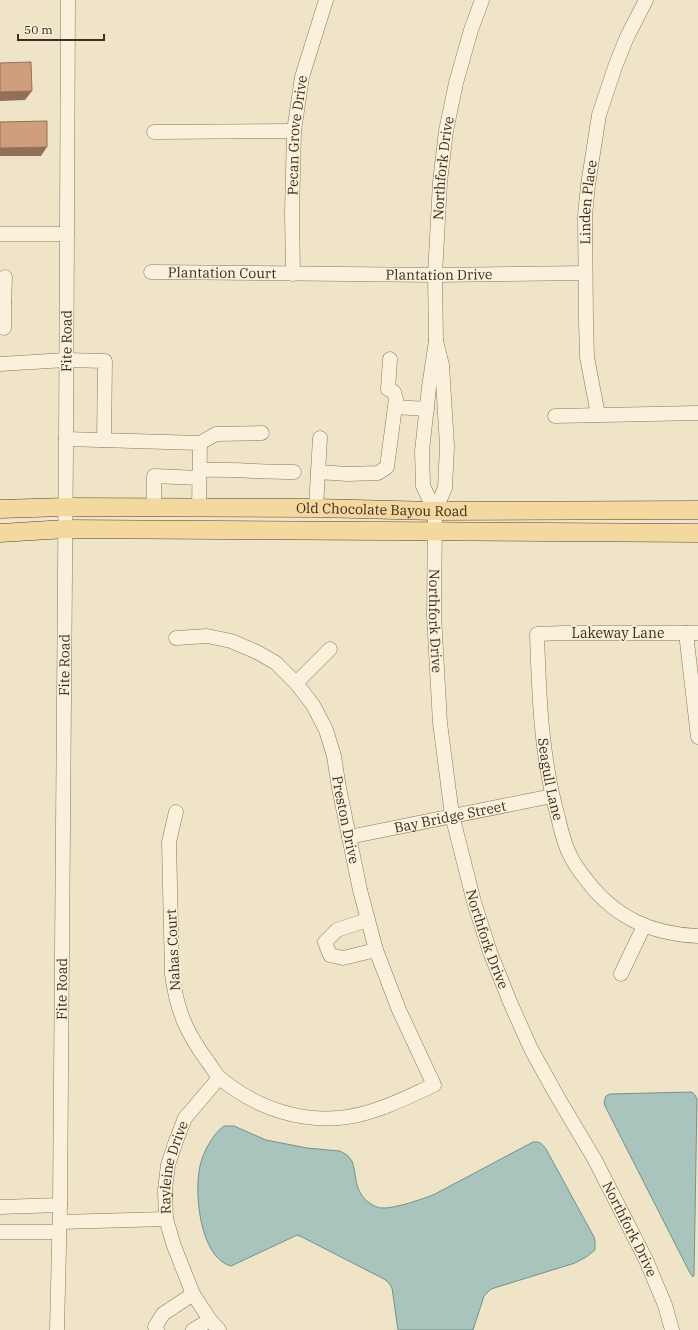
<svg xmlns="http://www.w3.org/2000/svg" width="698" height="1330" viewBox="0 0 698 1330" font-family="'IBM Plex Serif',serif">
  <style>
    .water { fill: #a9c4bc; stroke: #6f938a }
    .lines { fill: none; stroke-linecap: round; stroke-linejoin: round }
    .minor-casing { stroke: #8d765c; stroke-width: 15 }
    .major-casing { stroke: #5b4430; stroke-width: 19 }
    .minor { stroke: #faf1dc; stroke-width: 14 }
    .major { stroke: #f3d9a0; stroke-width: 18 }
    .shaded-wall { fill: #916f58 }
    .building { fill: #cf9f7d; stroke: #916f58 }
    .labels { text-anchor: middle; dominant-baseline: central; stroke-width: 3.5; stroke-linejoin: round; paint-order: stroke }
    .street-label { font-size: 14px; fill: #3d2e20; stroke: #f7eed8 }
  </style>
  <rect width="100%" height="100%" fill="#f0e4c8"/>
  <path class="water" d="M 692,1092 L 695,1095 L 697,1099 L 694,1275 L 693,1277 L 690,1273 L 605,1106 L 604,1102 L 606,1096 L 610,1094 Z
    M 224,1126 L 234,1126 L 266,1140 L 307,1148 L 340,1151 L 347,1155 L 352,1161 C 356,1172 355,1185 361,1194 C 365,1201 374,1207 381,1208 C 394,1209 423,1199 435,1194 L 533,1142 C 540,1141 542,1144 546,1149 L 594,1237 L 595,1241 L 595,1250 L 586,1257 L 575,1263 L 491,1289 L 484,1296 L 473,1330 L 398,1330 L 392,1288 L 389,1283 L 384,1279 L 302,1237 L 297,1235 L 293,1237 L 231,1266 C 199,1258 193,1188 201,1162 C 205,1149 213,1134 224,1126 Z"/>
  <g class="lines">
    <defs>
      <g id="minor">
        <path d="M 154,132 L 294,131"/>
        <path d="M 0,234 L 67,234"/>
        <path id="s1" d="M 151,272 L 435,275 L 585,273"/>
        <path id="s2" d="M 293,274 L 292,213 L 294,131 L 302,77 L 326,0"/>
        <path d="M 0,303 L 4,303 L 4,328"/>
        <path d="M 4,303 L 5,277"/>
        <path id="s3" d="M 436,341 L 442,365 L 447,446 L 445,488 L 435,511 L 434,615 L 440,723 L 452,815 L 474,902 L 490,952 L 510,1002 L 531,1049 L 557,1096 L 595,1160 L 646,1260 L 665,1305 L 672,1330"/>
        <path d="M 0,364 L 66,360 L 105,361 L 104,440"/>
        <path d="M 395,407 L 427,409"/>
        <path id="s4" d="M 598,415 L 587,357 L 586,321 L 585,215 L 588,185 L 599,115 L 616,64 L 627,37 L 646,0"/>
        <path d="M 555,416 L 698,413"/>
        <path d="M 66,439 L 200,443 L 199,508"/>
        <path d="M 200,443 L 216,434 L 262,433"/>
        <path d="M 200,470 C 231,469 262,472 294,472"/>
        <path d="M 318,472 L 320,438"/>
        <path d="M 154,507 L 154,476 L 199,478"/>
        <path d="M 316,508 L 318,472 L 348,474 L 378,473 L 387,467 L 396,399 L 394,392 L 388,389 L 390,359"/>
        <path id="s5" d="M 435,511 L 423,486 L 422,451 L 429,387 L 436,341 L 435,275 L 440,182 L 446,131 L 456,83 L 471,30 L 482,0"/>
        <path d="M 686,633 L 698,737"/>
        <path id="s6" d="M 698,633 L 564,633 L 537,634 C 539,696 541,757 558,817 C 561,830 564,845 571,857 C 575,866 582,874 588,882 C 616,918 652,934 698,936"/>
        <path id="s7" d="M 176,638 L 207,636 L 231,641 L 257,652 L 276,663 L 296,683 L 313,705 L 326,730 L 334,756 L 339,788 L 360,890 L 376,950 L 399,1010 L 434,1085 C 403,1099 373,1115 339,1118 C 302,1121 264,1110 233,1088 C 229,1085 223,1081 219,1077 C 215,1073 212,1067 208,1062 C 186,1032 177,1011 172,974 L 169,842 L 176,812"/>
        <path d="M 296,683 L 330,649"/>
        <path id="s8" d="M 349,837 L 552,796"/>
        <path d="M 367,920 L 337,930 L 325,942 L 330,955 L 343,958 L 376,950"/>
        <path d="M 621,974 L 644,926"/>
        <path d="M 0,1207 L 60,1205"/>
        <path d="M 60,1222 L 166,1219"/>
        <path d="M 0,1232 L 59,1232"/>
        <path id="s9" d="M 57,1330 L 60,1205 L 66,448 L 68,0"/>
        <path d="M 157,1330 L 155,1327 L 163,1314 L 193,1294"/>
        <path d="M 193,1330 L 210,1320"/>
        <path id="s10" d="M 219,1330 L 210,1320 L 193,1294 L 174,1246 L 166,1219 L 165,1190 L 168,1165 L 176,1141 L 185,1118 L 219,1078"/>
      </g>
      <g id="major">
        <path id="s11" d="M 0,509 L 65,507 L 316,508 L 435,511 L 698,510"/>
        <path d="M 0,533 L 66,529 L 698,533"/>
      </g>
    </defs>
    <use href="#minor" class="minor-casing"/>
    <use href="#major" class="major-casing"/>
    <use href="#minor" class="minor"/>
    <use href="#major" class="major"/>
  </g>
  <path class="shaded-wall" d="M 32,91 L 25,100 L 0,101 L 0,92 Z
    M 47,147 L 41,156 L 0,156 L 0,148 Z"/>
  <path class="building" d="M 31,62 L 32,91 L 0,92 L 0,63 Z
    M 47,121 L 47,147 L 0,148 L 0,122 Z"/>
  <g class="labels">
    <g class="street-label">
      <text stroke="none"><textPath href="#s2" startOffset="139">Pecan Grove Drive</textPath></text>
      <text stroke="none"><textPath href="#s5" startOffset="347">Northfork Drive</textPath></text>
      <text stroke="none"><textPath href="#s4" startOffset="214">Linden Place</textPath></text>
      <text stroke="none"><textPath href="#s1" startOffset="71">Plantation Court</textPath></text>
      <text stroke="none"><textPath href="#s1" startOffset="288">Plantation Drive</textPath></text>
      <text stroke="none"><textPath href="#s9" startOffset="989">Fite Road</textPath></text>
      <text stroke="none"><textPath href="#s11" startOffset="382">Old Chocolate Bayou Road</textPath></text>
      <text stroke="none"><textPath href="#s3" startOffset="283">Northfork Drive</textPath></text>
      <text x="618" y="633">Lakeway Lane</text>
      <text stroke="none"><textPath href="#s9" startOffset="665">Fite Road</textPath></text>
      <text stroke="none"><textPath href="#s6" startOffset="307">Seagull Lane</textPath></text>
      <text stroke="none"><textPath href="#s8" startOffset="103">Bay Bridge Street</textPath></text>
      <text stroke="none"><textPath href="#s7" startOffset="282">Preston Drive</textPath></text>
      <text stroke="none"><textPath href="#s3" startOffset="607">Northfork Drive</textPath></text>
      <text transform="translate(173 950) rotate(-93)">Nahas Court</text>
      <text stroke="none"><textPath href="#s9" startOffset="341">Fite Road</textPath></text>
      <text stroke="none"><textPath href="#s10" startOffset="177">Rayleine Drive</textPath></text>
      <text stroke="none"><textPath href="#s3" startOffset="931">Northfork Drive</textPath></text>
    </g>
  </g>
  <path d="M18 34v6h86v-6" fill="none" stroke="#3d2e20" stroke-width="2"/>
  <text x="24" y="34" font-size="12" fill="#3d2e20" stroke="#f7eed8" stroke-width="3" paint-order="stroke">50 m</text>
</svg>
